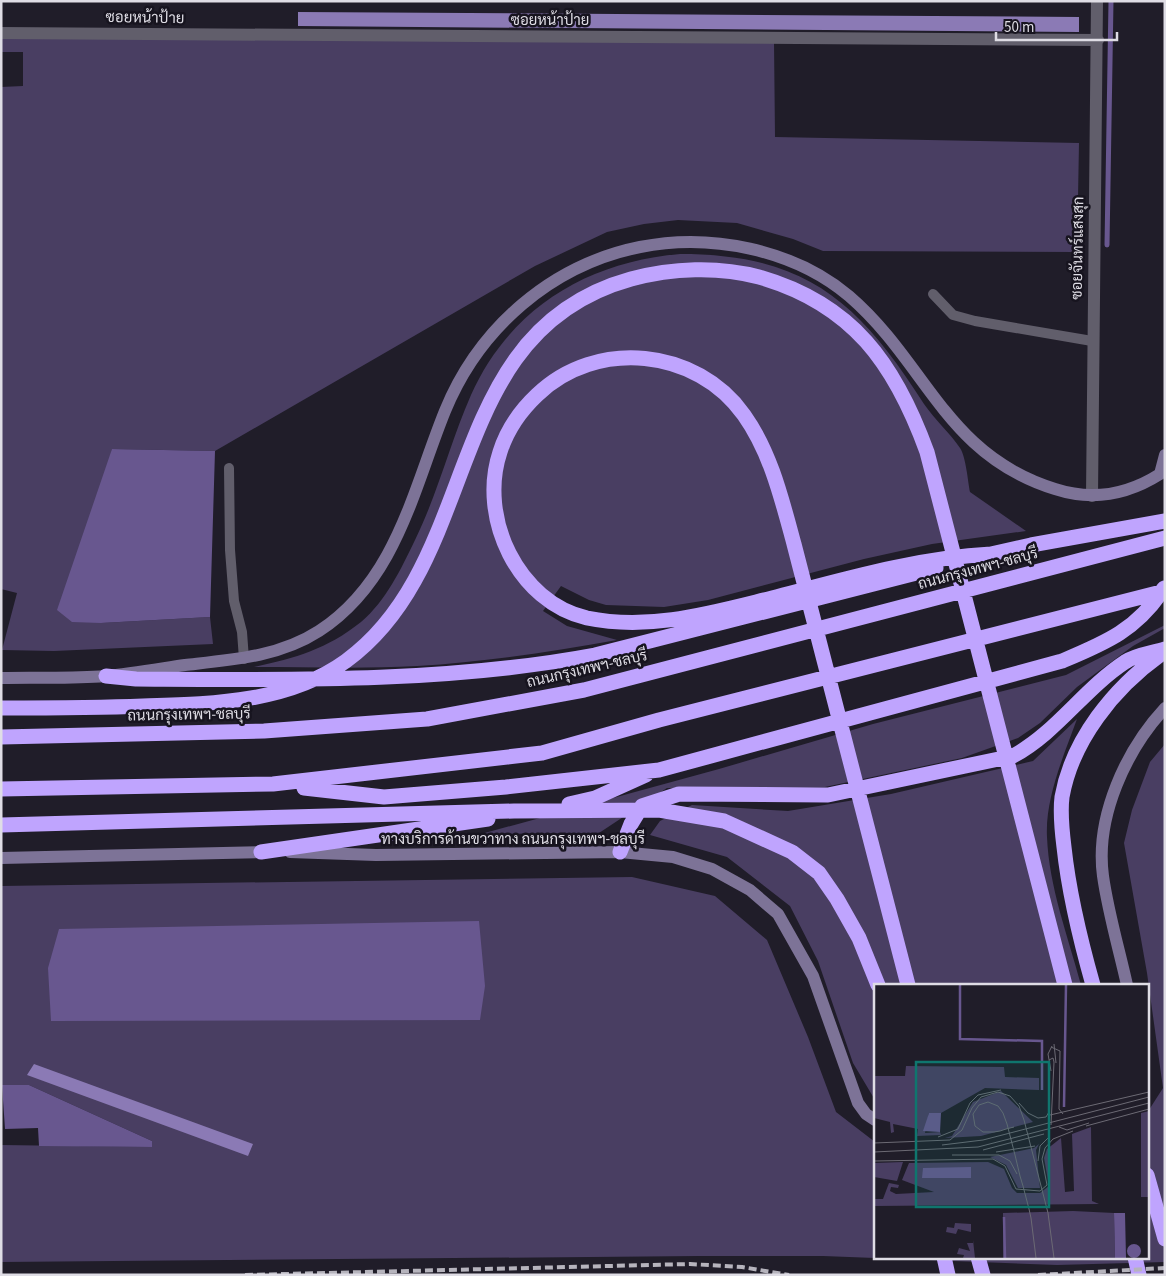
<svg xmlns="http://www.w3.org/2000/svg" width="1166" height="1276" viewBox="0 0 1166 1276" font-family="'Source Sans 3',Sarabun,sans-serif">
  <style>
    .green { fill: #493e62 }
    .water { fill: #68578f }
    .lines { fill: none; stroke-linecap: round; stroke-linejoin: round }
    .stream { stroke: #68578f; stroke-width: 5 }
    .building { fill: #8b7ab5 }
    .service { stroke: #615e6b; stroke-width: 10 }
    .minor { stroke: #615e6b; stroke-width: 12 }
    .secondary { stroke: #7d7397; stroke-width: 12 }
    .motorway { stroke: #bfa4fe; stroke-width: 15 }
    .rail { stroke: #b6b4bd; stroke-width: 4; stroke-dasharray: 8 4; stroke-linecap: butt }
    .labels { text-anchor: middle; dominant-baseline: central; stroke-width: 5; stroke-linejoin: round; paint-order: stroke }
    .street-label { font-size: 15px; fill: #dfdde5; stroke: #17141f }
    .inset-river { fill: none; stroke: #68578f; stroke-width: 2.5 }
    .inset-road { fill: none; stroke: #6c6a74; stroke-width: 1 }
    .view { fill: #0f766e; fill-opacity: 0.15; stroke: #0f766e; stroke-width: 2.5 }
    .inset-edge { fill: none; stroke: #dfdde5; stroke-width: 2.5 }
  </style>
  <rect width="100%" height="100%" fill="#201d29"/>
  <path class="green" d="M 1,35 L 774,42 L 775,137 L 1079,143 L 1077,252 L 823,251 L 793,239 L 737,223 L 678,220 L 644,224 L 607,232 L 535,266 L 215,451 L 112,449 L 101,623 L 210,617 L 213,644 L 54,651 L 2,650 L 17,593 L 1,589 L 1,87 L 23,86 L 23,52 L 1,52 Z
    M 680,254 C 806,254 859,302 924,404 C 935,420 950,433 960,448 C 966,457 968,482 970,492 L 1026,531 L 932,544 L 864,559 L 708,600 L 664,607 L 606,605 L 589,600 L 561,586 L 543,611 L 567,626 L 617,640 C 551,652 484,662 417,666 C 363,669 308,667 254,667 C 296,658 327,649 361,622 C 386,601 401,569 415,540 C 438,493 450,443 471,395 C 510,308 587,262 680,254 Z
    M 1165,625 L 1165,628 L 1133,646 L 1077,687 L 1040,723 L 1018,738 L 962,758 L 825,787 L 667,788 L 599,833 L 481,834 L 719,769 L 873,724 L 1066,675 Z
    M 1077,719 C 1064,755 1045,798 1047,837 C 1049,887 1068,936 1081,985 L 875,985 L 875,1100 L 853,1063 L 818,961 L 790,906 L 727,857 L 650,835 L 660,821 L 692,805 L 788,811 L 891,794 L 1033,761 Z
    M 1165,744 L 1165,1262 L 1057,1265 L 823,1256 L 699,1256 L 1,1262 L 1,1145 L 152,1147 L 152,1141 L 29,1085 L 1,1085 L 1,886 L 632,877 L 715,896 L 767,940 L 808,1037 L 836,1112 L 875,1142 L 875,1257 L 1147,1257 L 1147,1113 L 1163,1088 L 1147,973 L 1124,843 L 1132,810 L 1150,762 Z"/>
  <path class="water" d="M 112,449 L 215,451 L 210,617 L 101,623 L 72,622 L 57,610 Z
    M 479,921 L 485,986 L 480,1020 L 51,1021 L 48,968 L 59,929 Z
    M 2,1085 L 29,1085 L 152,1141 L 152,1147 L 39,1146 L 38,1128 L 5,1129 Z"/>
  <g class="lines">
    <path class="stream" d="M 1107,245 L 1111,1"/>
  </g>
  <path class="building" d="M 298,12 L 1079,17 L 1079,32 L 298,26 Z
    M 34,1064 L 253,1144 L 248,1156 L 27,1075 Z"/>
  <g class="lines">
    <path class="service" d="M 933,294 L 953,315 L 975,321 L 1092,341
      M 229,468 L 230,550 L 234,601 L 242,632 L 244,659"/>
    <path class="minor" d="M 1,33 L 1098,40
      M 1092,496 L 1097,1"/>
    <path class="secondary" d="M 1,678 C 35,677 70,679 105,676 C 131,674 158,669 185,665 C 231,660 279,657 319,631 C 396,581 413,490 445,411 C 479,328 551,265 640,247 C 710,233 793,249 849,296 C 927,363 945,455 1055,489 C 1092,501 1127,495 1160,474 L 1165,455
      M 290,852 L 376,855 L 620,852 L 673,857 L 712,869 L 750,890 L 778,914 L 813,976 L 858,1103 L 866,1114 L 875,1120
      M 1,858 L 270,852
      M 1127,985 C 1119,949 1108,912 1103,876 C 1095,817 1126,750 1165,708"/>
    <path class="motorway" d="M 982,556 L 1031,545 L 1165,521
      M 106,676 L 136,679 C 289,680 444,683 595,655 L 936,568
      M 1,708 C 49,708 96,708 143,706 C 211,704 288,703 346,661 C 485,560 439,332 631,279 C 672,268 718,266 759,277 C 853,304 895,364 927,452 L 1065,985
      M 1,737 L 264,731 L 427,719 L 584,690 L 1165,538
      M 304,788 L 384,797 L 506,787 L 659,770 L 1062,661 C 1105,643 1137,630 1164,588
      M 1,789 L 273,784 L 542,753 L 659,720 L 1165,591
      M 569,804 L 595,798 L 646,775
      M 1,825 L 514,811 L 659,810 L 724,821 L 792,852 L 819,873 L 837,899 L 859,938 L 878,985
      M 261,852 L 488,819
      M 620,852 L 631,824 L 642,806 L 679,794 L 828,795 L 1013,756 C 1056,733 1084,689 1125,662 C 1135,655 1152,653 1165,649
      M 908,985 L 794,544 C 782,500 771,453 744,415 C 697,348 596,338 537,395 C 520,411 507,430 500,452 C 478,518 518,602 587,618 C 650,631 711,613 772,598 C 845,579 916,558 991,554
      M 1093,985 C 1080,939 1069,894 1064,847 C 1062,831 1060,813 1062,797 C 1072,740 1114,688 1160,655
      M 1147,1175 L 1165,1239
      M 944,1257 L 948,1275
      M 978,1257 L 983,1275
      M 1135,1257 L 1139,1275"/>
    <path class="rail" d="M 245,1275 L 690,1264 L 742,1267 L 789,1275
      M 1038,1275 L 1165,1268"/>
  </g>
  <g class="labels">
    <g class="street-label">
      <text transform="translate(145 18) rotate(1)">ซอยหน้าป้าย</text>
      <text x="550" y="20">ซอยหน้าป้าย</text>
      <text transform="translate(1078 248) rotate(-89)">ซอยจันทร์แสงสุก</text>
      <text transform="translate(978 569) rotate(-15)">ถนนกรุงเทพฯ-ชลบุรี</text>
      <text transform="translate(587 669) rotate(-13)">ถนนกรุงเทพฯ-ชลบุรี</text>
      <text transform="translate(189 715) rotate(-1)">ถนนกรุงเทพฯ-ชลบุรี</text>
      <text x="513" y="839">ทางบริการด้านขวาทาง ถนนกรุงเทพฯ-ชลบุรี</text>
    </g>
  </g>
  <g transform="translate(874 984)">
    <rect width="275" height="275" fill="#201d29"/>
    <path d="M 32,82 L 130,83 L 131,93 L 165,94 L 165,106 L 111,104 L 67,129 L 55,129 L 51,149 L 66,148 L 67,151 L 43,152 L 44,145 L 19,140 L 20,148 L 17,149 L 16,138 L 0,134 L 0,92 L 31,92 ZM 127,107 L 159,138 L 107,152 L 71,154 L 78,152 L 99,118 ZM 275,127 L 275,213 L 267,213 L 267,129 ZM 217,143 L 218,217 L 225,220 L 0,222 L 0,215 L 9,215 L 15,199 L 25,201 L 24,204 L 17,203 L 16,207 L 22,210 L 60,208 L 28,196 L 35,179 L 114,178 L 130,185 L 138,204 L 143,209 L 166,209 L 175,202 L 170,174 L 173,165 L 187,154 L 191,208 L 200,207 L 198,150 ZM 165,160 L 162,166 L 166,204 L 144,204 L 132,181 L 116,173 L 160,164 ZM 29,178 L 23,197 L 0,193 L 0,179 ZM 199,227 L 240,229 L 241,274 L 129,274 L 129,229 ZM 81,239 L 97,240 L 97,248 L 84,245 L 82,250 L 72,248 L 73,243 L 80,244 ZM 99,256 L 101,274 L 89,274 L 90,271 L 83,270 L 85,264 L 96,267 L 93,259 L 99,259 Z" fill="#493e62"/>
    <path d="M 55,129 L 67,129 L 66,148 L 49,147 ZM 97,183 L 97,194 L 48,194 L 49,184 ZM 240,229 L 251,229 L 252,274 L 241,274 ZM253 267a7 7 0 1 1 14 0a7 7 0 1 1-14 0Z" fill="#68578f"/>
    <path class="inset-river" d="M 86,1 L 86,55 L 168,57 L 168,106M 190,123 L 192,1M 130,233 L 131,274"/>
    <path class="inset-road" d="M 180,60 L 182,79M 177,63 L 186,67 L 185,125 L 189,130M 175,76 L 179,74 L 180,78 L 177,141M 177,87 L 174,70 L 178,62M 145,119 L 154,129 L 164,134 L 172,133 L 175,128M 176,131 L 275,108M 212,142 L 275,125M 140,143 L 132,145 L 126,147 L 120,148 L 109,148 L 101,142 L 99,130 L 105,121 L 114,118 L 124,122 L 129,129 L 133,140 L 141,171 L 146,192 L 149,202 L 155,225 L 157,234 L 162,274M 185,143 L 193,146 L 215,139M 64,153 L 84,145 L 96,119 L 104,111 L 127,106M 0,159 L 76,156 L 88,146 L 98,124 L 107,113 L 124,108 L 136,112 L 145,122 L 150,136 L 174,229 L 180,274M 68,161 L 109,156 L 275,113M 109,166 L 170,150M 0,168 L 104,163 L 275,119M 122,168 L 161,162M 78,171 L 125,171 L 136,177 L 143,190M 0,177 L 119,175 L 131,182 L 142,205 L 166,207 L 173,201 L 168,175 L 171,164 L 179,155 L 199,147M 164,177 L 166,162 L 176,152"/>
    <path class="view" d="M 42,78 L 175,78 L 175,223 L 42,223 Z"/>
    <rect width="275" height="275" class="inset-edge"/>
  </g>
  <rect width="1166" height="1276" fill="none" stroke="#dfdde5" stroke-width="5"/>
  <path d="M996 32v8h121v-8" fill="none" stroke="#dfdde5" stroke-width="2.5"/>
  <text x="1004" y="32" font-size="15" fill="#dfdde5" stroke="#17141f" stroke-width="4" paint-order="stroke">50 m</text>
</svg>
